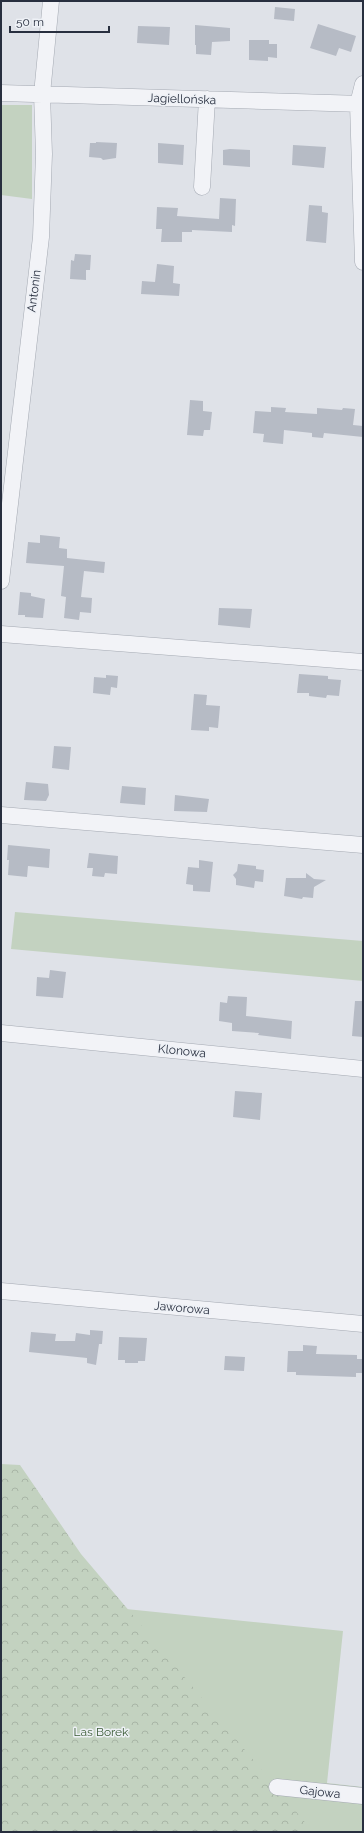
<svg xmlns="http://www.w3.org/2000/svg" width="364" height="1833" viewBox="0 0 364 1833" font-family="Raleway,sans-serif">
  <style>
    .green { fill: #c3d2c0 }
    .forest { fill: url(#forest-crowns) }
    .building { fill: #b6bbc5 }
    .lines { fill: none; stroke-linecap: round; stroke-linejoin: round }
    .minor-casing { stroke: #a4a9b2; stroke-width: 17 }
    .minor { stroke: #f2f3f7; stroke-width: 16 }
    .labels { text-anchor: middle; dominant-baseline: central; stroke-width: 3; stroke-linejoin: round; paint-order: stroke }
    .street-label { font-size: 12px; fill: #282f3f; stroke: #eef1f6 }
    .park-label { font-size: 12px; fill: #3a5b35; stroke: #eef1f6 }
  </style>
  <defs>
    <pattern id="forest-crowns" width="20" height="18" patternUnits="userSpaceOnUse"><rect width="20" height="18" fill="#c3d2c0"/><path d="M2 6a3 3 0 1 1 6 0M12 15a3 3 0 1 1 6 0" fill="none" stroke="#a8b5a6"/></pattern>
  </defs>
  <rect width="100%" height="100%" fill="#dfe2e8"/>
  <path class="green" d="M 1,105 L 32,105 L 32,199 L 1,195 Z
    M 15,912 L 363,941 L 363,981 L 11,949 Z
    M 126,1609 L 343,1631 L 327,1783 L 363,1787 L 363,1832 L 312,1832 Z"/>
  <path class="forest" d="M 1,1464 L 20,1465 L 81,1554 L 159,1646 L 313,1832 L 1,1832 Z"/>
  <path class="building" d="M 275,7 L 295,9 L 294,21 L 274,19 Z
    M 318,24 L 356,36 L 351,52 L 339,48 L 336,56 L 310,48 Z
    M 195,25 L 230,28 L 230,41 L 212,42 L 211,55 L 196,54 L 196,45 L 195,45 Z
    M 138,26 L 170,27 L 169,45 L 137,43 Z
    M 249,40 L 269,40 L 269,44 L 277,44 L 277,58 L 268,57 L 268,61 L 249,60 Z
    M 96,142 L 117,143 L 116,158 L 103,160 L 101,158 L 89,157 L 90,143 L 96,143 Z
    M 158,143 L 184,145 L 183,165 L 158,163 Z
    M 293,145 L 326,147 L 324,168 L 292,165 Z
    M 230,149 L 250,150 L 250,167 L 223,165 L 223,150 Z
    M 220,198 L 236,199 L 235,226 L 232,225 L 232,232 L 192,230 L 192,232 L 182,232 L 182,242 L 161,242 L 162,229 L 156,229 L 157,207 L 178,208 L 177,216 L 219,219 Z
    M 309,205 L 322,206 L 322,212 L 328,213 L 326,243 L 306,241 Z
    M 75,254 L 91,255 L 90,270 L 86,270 L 86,280 L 70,279 L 71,260 L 74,261 Z
    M 157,264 L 174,266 L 173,283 L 180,284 L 179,296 L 141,294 L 142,281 L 155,282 Z
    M 190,400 L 203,401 L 203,411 L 212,412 L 210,430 L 204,430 L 203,436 L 187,435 Z
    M 271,407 L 286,408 L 285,412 L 317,414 L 317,408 L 342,410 L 343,408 L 355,409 L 353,425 L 363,426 L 363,437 L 324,433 L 323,438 L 312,437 L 312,433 L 284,430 L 283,444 L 263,442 L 264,434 L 253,433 L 255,411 L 271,412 Z
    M 40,535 L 60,537 L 59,548 L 67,549 L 67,558 L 105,562 L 104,573 L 84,571 L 81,597 L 92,598 L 91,613 L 80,612 L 79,620 L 64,618 L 66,597 L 61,596 L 64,566 L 26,563 L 28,542 L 40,543 Z
    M 20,592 L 31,593 L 31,596 L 45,599 L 43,618 L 25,617 L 25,615 L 18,615 Z
    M 219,608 L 252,609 L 250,628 L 218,625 Z
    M 299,674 L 328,676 L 328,679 L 341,680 L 339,696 L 327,695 L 326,698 L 309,696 L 309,693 L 297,693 Z
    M 106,675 L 118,676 L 117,688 L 111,687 L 110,695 L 93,693 L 94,677 L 106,678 Z
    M 194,694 L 207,695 L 206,705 L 220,706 L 218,728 L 209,727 L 209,731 L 191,730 Z
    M 54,746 L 71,747 L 69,770 L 52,768 Z
    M 26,782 L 48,784 L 49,795 L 46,801 L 24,800 Z
    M 122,786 L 146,788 L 145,805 L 120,803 Z
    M 175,795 L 209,799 L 207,812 L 174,811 Z
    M 8,845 L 50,849 L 49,868 L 28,866 L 27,877 L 8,875 L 9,860 L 7,860 Z
    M 89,853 L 118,856 L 117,874 L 105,873 L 104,877 L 92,876 L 93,868 L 87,868 Z
    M 199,860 L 213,862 L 210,892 L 193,891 L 193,885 L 186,884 L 188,867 L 199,868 Z
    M 238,864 L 256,866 L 256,869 L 264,870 L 263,882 L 255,881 L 254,888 L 236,885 L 236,879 L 233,875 L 237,871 Z
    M 306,873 L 314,879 L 326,880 L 314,887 L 313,898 L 303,897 L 302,899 L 284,896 L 286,878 L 306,878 Z
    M 50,970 L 66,972 L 63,998 L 36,996 L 37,977 L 49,978 Z
    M 228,996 L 247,997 L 246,1016 L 292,1021 L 291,1039 L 258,1035 L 259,1033 L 232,1031 L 232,1023 L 219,1021 L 220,1002 L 227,1003 Z
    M 355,1001 L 363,1001 L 363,1037 L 352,1036 Z
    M 235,1091 L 262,1093 L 260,1120 L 233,1117 Z
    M 90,1330 L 103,1331 L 102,1344 L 99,1344 L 96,1365 L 87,1363 L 87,1358 L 29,1352 L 31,1332 L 56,1334 L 55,1341 L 75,1341 L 76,1333 L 90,1335 Z
    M 119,1337 L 147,1338 L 145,1361 L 138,1361 L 138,1363 L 125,1363 L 125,1360 L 118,1360 Z
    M 303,1345 L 317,1346 L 316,1354 L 357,1355 L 357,1359 L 363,1359 L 363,1373 L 356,1373 L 356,1377 L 296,1375 L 296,1372 L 287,1372 L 288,1351 L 303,1351 Z
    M 225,1356 L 245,1357 L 244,1371 L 224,1370 Z"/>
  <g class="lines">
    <defs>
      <path id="minor" d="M 363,84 L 358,104 L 363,262
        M 1,93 L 363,104
        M 202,187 L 207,99
        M 1,581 L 41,237 L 44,154 L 42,94 L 51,1
        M 1,634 L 363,662
        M 1,815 L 363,845
        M 1,1033 L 363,1069
        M 1,1291 L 363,1324
        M 277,1787 L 363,1796"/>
    </defs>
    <use href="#minor" class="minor-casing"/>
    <use href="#minor" class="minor"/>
  </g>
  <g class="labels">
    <g class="street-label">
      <text transform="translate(182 99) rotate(2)">Jagiellońska</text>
      <text transform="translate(34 291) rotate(-83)">Antonin</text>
      <text transform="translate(182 1051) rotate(6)">Klonowa</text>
      <text transform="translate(182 1308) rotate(5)">Jaworowa</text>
      <text transform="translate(320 1792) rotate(6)">Gajowa</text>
    </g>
    <g class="park-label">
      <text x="101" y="1732">Las Borek</text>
    </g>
  </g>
  <rect width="364" height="1833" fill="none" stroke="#282f3f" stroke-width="4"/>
  <path d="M10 26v6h99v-6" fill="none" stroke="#282f3f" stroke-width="2"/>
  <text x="16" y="26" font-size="12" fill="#282f3f" stroke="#eef1f6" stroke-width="3" paint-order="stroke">50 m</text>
</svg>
